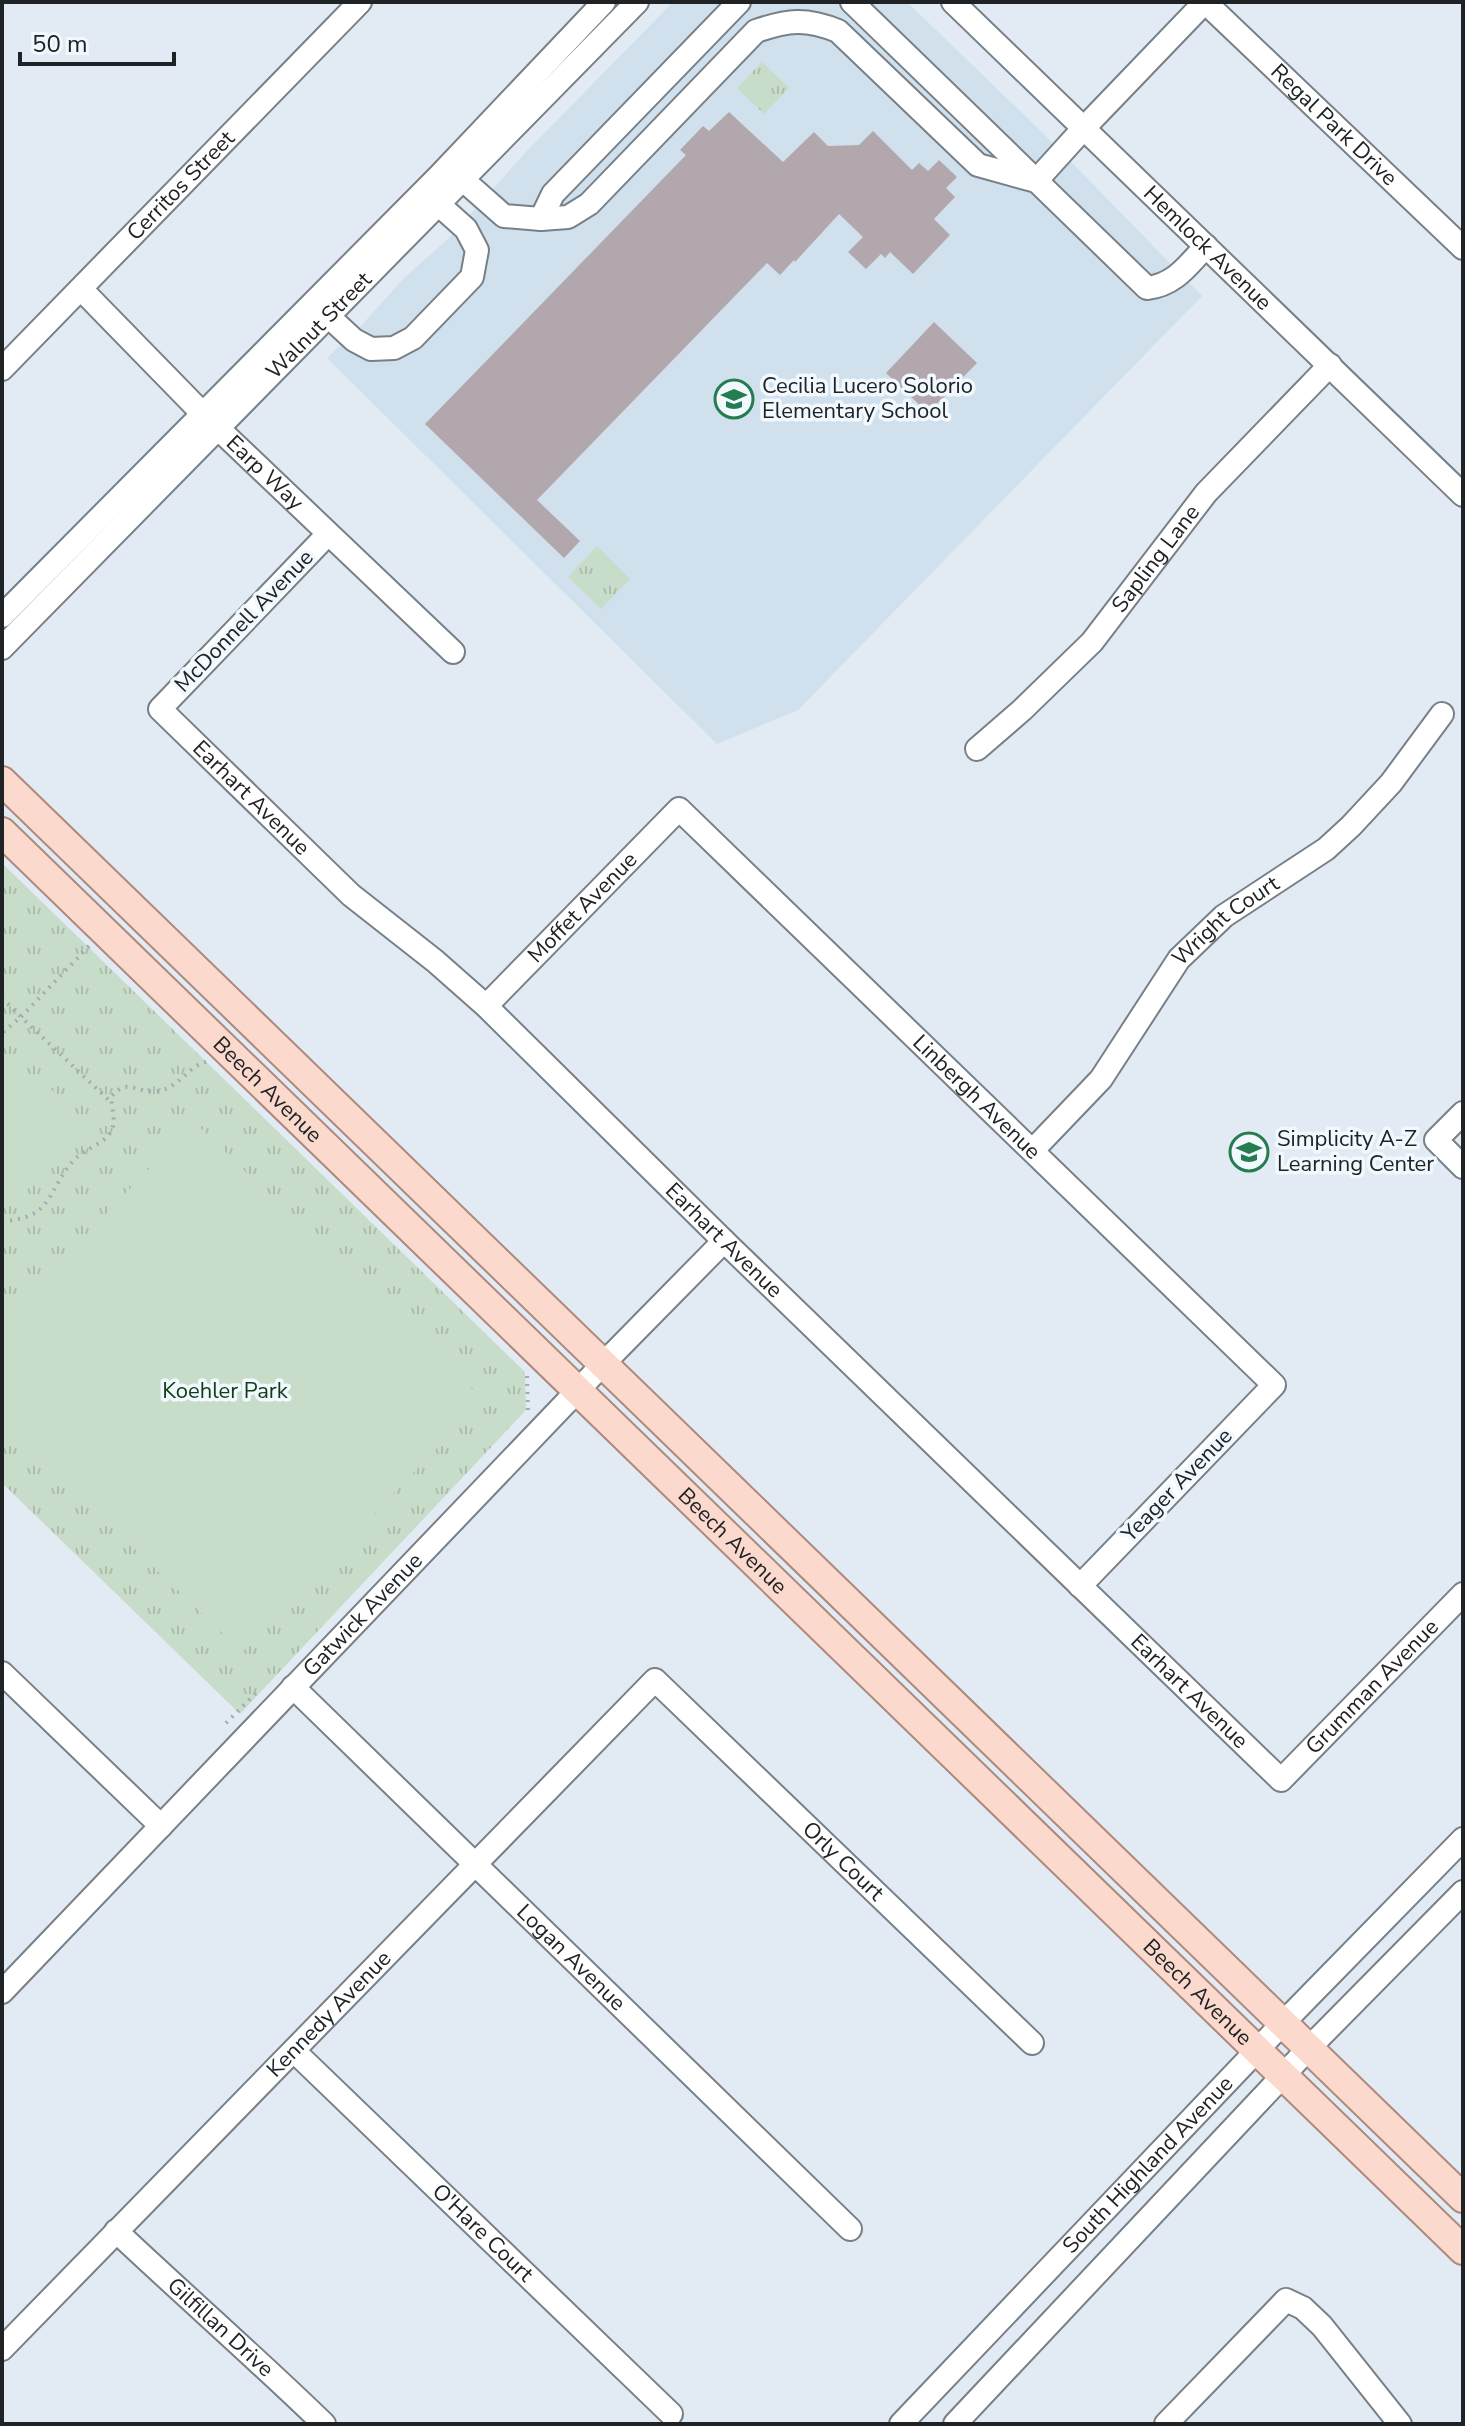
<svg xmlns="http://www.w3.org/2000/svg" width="1465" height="2426" viewBox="0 0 1465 2426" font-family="'Nunito Sans',sans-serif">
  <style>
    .built { fill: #d0e0ed }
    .grass { fill: url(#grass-tufts) }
    .pitch { fill: #c8ddc9 }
    .building { fill: #b2a7ad }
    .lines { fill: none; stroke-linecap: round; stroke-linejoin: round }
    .minor-casing { stroke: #778087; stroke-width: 26 }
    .major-casing { stroke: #ad887d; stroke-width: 32 }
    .path { stroke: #a4abb1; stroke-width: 4; stroke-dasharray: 2 6; stroke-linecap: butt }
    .minor { stroke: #fff; stroke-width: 22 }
    .major { stroke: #fbd9cd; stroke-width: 28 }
    .labels { text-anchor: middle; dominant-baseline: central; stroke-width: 7; stroke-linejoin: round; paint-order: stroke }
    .street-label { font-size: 22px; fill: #202326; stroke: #f1f8fe }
    .poi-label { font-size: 22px; fill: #202326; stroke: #f1f8fe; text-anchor: start }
    .park-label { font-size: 22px; fill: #0e3d16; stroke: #f1f8fe }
  </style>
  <defs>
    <pattern id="grass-tufts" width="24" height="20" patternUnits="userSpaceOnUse" patternTransform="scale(2)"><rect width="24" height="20" fill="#c8ddc9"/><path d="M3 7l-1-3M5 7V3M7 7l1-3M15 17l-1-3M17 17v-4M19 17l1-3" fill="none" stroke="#acbdac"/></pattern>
  </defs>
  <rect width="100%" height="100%" fill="#e2ebf3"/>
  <path class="built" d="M 673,2 L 907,2 L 1044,134 L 1202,296 L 798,710 L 717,744 L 327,358 L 360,327 L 404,278 L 449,238 L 524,154 Z"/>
  <path class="grass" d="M 762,62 L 789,88 L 764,114 L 737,88 Z
    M 597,546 L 630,579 L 601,609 L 568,577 Z
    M 2,863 L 525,1372 L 526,1410 L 240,1714 L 2,1483 Z"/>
  <path class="pitch" d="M 2,1070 L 34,1101 L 49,1087 L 89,1126 L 22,1195 L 2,1176 Z
    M 194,1122 L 483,1400 L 242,1652 L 2,1421 L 2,1322 Z"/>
  <path class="building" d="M 729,112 L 783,162 L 814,132 L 828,146 L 859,145 L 873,131 L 912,170 L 919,163 L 928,171 L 939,160 L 957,177 L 946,188 L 955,197 L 934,219 L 950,235 L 913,274 L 890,252 L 885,258 L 881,254 L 866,269 L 848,252 L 863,237 L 839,214 L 795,262 L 794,260 L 780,275 L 767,263 L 537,500 L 580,541 L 564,558 L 425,424 L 686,155 L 680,150 L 703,126 L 709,131 Z
    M 934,322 L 977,363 L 928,413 L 886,373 Z"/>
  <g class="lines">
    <defs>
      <g id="minor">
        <path d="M 852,2 L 1147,288 C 1175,285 1188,265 1206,246"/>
        <path id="s1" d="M 953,2 L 1463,495"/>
        <path id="s2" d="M 462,179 L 504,216 L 541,219 L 568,217 L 589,204 L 756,31 C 788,20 806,18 838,31 L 978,165 L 1036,181 L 1083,129 L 1205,2 L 1463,248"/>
        <path d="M 541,219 L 553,194 L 739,2"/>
        <path id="s3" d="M 81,289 L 203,414 L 453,652"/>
        <path d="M 327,315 L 354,340 L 371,349 L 394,348 L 413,338 L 472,277 L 477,250 L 466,229 L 437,203"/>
        <path id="s4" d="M 2,369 L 360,2"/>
        <path id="s5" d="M 328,534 L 160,709 L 351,895 L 435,961 L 486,1006 L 724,1241 L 1281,1780 L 1463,1594"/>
        <path d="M 2,616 L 438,177 L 604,2"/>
        <path id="s6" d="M 2,648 L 637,2"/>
        <path id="s7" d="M 977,749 L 1022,710 L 1092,642 L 1206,493 L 1330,365"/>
        <path id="s8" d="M 486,1006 L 679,809 L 1274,1385 L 1080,1586"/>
        <path d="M 1463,1113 L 1436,1140 L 1463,1167"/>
        <path id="s9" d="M 1033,1150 L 1101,1079 L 1179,959 L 1224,916 L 1326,849 L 1351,826 L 1391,783 L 1442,714"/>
        <path d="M 2,1673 L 161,1826"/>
        <path id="s10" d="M 293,1687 L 850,2229"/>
        <path id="s11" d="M 2,1992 L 604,1363 L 724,1241"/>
        <path id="s12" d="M 294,2051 L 671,2414"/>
        <path id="s13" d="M 116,2231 C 185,2296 256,2358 324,2424"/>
        <path id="s14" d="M 2,2349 L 655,1680 L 1032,2043"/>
        <path id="s15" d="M 901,2424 L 1283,2023 L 1463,1839"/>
        <path d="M 955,2424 L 1308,2049 L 1463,1892"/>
        <path d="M 1166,2424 L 1286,2300 L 1303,2308 L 1322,2326 L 1400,2424"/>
      </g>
      <g id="major">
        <path d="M 2,781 L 1463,2198"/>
        <path id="s16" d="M 2,832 L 1463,2250"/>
      </g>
    </defs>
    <use href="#minor" class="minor-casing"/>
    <use href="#major" class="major-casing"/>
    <path class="path" d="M 89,946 L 21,1017 L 111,1102
      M 2,998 L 21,1017 L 2,1033
      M 2,1221 C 55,1219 47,1188 75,1159 C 85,1149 103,1144 110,1133 C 118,1121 110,1108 112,1096 C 127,1077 138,1094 158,1091 C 179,1088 188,1066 206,1062
      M 527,1376 L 528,1411
      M 226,1723 L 258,1691"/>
    <use href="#minor" class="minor"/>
    <use href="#major" class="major"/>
  </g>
  <defs>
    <symbol id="school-ring" viewBox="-11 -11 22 22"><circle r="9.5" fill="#f1f8fe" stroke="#247c50" stroke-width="1.5"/><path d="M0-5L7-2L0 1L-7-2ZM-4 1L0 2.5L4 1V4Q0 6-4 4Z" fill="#247c50"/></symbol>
  </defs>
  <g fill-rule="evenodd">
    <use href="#school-ring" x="712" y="377" width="44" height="44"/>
    <use href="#school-ring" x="1227" y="1130" width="44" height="44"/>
  </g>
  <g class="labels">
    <g class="street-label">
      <text stroke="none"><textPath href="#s2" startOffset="1148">Regal Park Drive</textPath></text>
      <text stroke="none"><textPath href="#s4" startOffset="256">Cerritos Street</textPath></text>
      <text stroke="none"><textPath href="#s1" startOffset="354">Hemlock Avenue</textPath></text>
      <text stroke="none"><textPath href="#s6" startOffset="452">Walnut Street</textPath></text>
      <text stroke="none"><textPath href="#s3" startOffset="260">Earp Way</textPath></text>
      <text stroke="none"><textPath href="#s7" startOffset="262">Sapling Lane</textPath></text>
      <text transform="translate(244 621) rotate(-46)">McDonnell Avenue</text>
      <text stroke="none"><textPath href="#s5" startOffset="370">Earhart Avenue</textPath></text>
      <text stroke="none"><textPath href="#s8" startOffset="138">Moffet Avenue</textPath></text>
      <text stroke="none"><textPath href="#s9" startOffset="302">Wright Court</textPath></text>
      <text stroke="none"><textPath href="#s16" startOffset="370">Beech Avenue</textPath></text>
      <text stroke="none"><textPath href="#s8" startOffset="690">Linbergh Avenue</textPath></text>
      <text stroke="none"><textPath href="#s5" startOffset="1018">Earhart Avenue</textPath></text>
      <text transform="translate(1177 1485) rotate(-46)">Yeager Avenue</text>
      <text stroke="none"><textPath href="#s16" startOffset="1018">Beech Avenue</textPath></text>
      <text stroke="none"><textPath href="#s11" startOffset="522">Gatwick Avenue</textPath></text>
      <text stroke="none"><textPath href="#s5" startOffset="1924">Grumman Avenue</textPath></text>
      <text stroke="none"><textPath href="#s5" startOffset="1666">Earhart Avenue</textPath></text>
      <text stroke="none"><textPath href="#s14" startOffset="1196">Orly Court</textPath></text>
      <text stroke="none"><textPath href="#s10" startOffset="388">Logan Avenue</textPath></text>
      <text stroke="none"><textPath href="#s16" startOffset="1666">Beech Avenue</textPath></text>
      <text stroke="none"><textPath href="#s14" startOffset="468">Kennedy Avenue</textPath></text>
      <text stroke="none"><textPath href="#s15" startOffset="358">South Highland Avenue</textPath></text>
      <text stroke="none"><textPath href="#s12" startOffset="262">O'Hare Court</textPath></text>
      <text stroke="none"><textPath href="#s13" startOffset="142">Gilfillan Drive</textPath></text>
    </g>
    <g class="poi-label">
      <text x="762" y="386">Cecilia Lucero Solorio<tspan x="762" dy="25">Elementary School</tspan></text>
      <text x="1277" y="1139">Simplicity A-Z<tspan x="1277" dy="25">Learning Center</tspan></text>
    </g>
    <g class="park-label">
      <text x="225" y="1391">Koehler Park</text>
    </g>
  </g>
  <rect width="1465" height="2426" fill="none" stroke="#202326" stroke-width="8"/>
  <path d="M20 52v12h154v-12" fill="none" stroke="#202326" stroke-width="4"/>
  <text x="32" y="52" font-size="24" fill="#202326" stroke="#f1f8fe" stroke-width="6" paint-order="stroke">50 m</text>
</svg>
